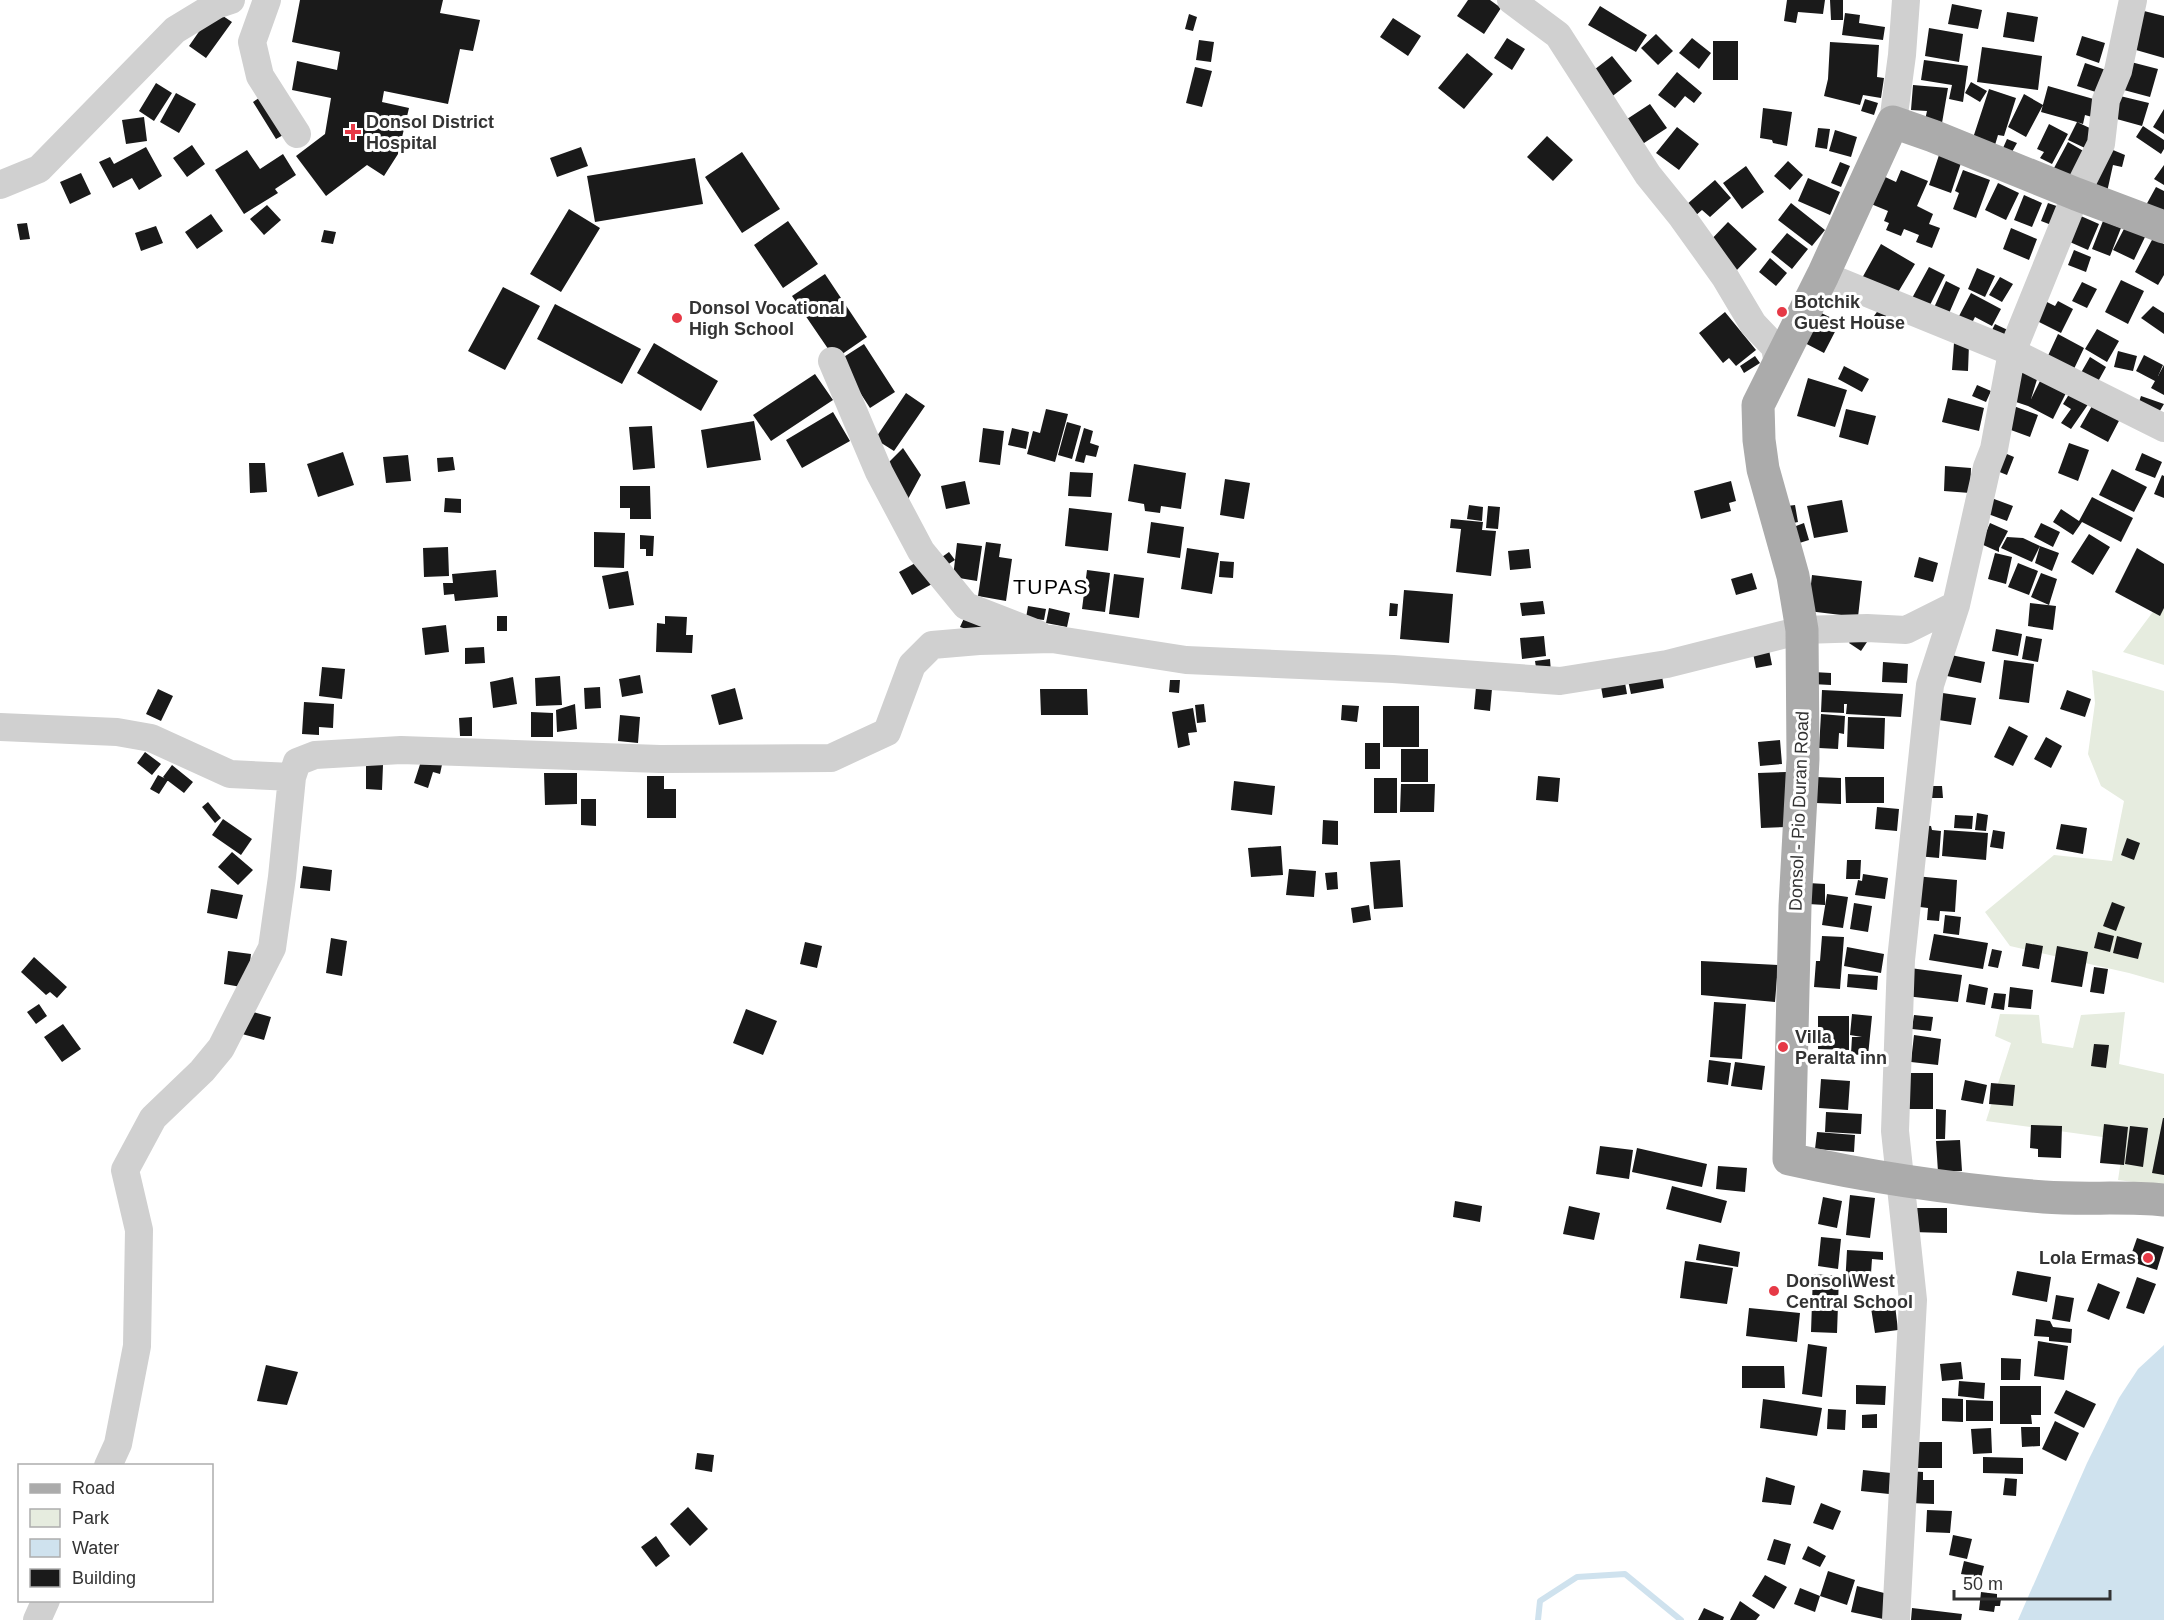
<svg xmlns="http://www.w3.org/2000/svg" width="2164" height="1620" viewBox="0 0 2164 1620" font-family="Helvetica,sans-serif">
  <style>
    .green { fill: #e6ecdf }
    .water { fill: #cfe2ee }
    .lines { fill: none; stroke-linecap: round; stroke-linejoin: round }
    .stream { stroke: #cfe2ee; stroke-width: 6 }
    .building { fill: #1a1a1a }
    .minor { stroke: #d0d0d0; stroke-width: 28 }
    .major { stroke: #ababab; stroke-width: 33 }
    .poi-dot { fill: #e63946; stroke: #fff; stroke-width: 2 }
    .labels { text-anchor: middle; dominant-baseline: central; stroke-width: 6; stroke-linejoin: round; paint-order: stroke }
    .poi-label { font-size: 18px; font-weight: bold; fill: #333; stroke: #fff; text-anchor: start }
    .street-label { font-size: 18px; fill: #333; stroke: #fff }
    .quarter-label { font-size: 21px; letter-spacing: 1.5px; fill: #000; stroke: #fff }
  </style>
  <rect width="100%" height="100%" fill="#fff"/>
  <path class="green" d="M 2158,605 L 2164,606 L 2164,665 L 2123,652 Z
    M 2092,670 L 2164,691 L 2164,983 L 2129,973 L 2010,946 L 1985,912 L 2054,855 L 2112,861 L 2124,801 L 2101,786 L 2088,754 L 2095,703 Z
    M 2125,1012 L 2119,1064 L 2164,1074 L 2164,1186 L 2118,1180 L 2124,1140 L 1986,1121 L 2011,1043 L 1995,1036 L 2000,1014 L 2039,1015 L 2042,1043 L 2073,1048 L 2081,1015 Z"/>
  <path class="water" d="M 2164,1345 L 2164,1620 L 2018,1620 L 2087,1463 L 2119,1398 L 2138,1369 Z"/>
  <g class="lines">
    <path class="stream" d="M 1538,1620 L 1540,1601 L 1577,1577 L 1625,1574 L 1681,1620"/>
  </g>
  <path class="building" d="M 300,0 L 443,0 L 440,13 L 480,20 L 473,51 L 460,49 L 448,104 L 384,91 L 382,102 L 409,108 L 398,154 L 384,176 L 367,165 L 326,196 L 296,156 L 325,134 L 331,98 L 292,90 L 297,61 L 337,70 L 340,52 L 292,42 Z
    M 1468,0 L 1490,0 L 1501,8 L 1484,34 L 1457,16 Z
    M 1787,0 L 1825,0 L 1823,14 L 1798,12 L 1796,23 L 1784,21 Z
    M 1830,0 L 1843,0 L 1843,20 L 1831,20 Z
    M 1952,4 L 1982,10 L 1978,29 L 1948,24 Z
    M 1600,6 L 1647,35 L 1636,52 L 1588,25 Z
    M 214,10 L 232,22 L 206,58 L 189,46 Z
    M 2140,10 L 2164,16 L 2164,58 L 2129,48 Z
    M 2007,12 L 2038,17 L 2034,42 L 2003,37 Z
    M 1845,13 L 1860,15 L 1859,23 L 1885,27 L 1883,40 L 1842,35 Z
    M 1189,14 L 1197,17 L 1193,31 L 1185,29 Z
    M 1393,18 L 1421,36 L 1408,56 L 1380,37 Z
    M 1929,28 L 1963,34 L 1959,62 L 1925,56 Z
    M 1656,34 L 1673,51 L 1658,65 L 1641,48 Z
    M 2082,36 L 2105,43 L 2099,63 L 2076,55 Z
    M 1507,38 L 1525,49 L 1512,70 L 1494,58 Z
    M 1692,38 L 1711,53 L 1699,69 L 1679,53 Z
    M 1199,40 L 1214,42 L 1211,62 L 1196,60 Z
    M 1713,41 L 1738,41 L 1738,80 L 1713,80 Z
    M 1830,42 L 1879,45 L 1877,77 L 1884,78 L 1881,98 L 1863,95 L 1860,105 L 1824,96 L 1828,79 Z
    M 1982,47 L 2042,56 L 2038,90 L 1977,82 Z
    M 1467,53 L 1493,74 L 1464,109 L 1438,88 Z
    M 1612,56 L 1632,81 L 1610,98 L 1590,73 Z
    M 1924,60 L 1968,66 L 1963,102 L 1949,99 L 1952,85 L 1921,80 Z
    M 2127,61 L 2158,69 L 2150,97 L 2120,89 Z
    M 2085,63 L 2109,71 L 2102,94 L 2077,86 Z
    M 1195,67 L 1212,71 L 1202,107 L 1186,103 Z
    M 1677,72 L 1702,93 L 1694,103 L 1685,96 L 1675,108 L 1658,95 Z
    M 1971,82 L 1987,91 L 1980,102 L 1965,93 Z
    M 156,83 L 172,93 L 154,121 L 139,111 Z
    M 1913,85 L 1948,88 L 1942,123 L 1925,120 L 1927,111 L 1911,110 Z
    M 2048,86 L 2097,100 L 2092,117 L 2085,115 L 2083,124 L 2077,122 L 2096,131 L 2087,149 L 2068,140 L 2077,122 L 2041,112 Z
    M 1989,89 L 2016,98 L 2004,136 L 1998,135 L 1995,145 L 1973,138 Z
    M 176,93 L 196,104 L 179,133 L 160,122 Z
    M 2024,94 L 2043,105 L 2026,137 L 2008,127 Z
    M 262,96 L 285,134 L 276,139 L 253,102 Z
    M 2120,96 L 2149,103 L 2142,126 L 2113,118 Z
    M 1865,99 L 1878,103 L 1874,115 L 1861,111 Z
    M 1650,104 L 1667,128 L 1641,145 L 1624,121 Z
    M 1763,108 L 1792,112 L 1787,146 L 1773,143 L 1772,140 L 1760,138 Z
    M 2164,109 L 2164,134 L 2153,127 Z
    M 144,117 L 147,141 L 126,144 L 122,120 Z
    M 2049,124 L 2068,134 L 2052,164 L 2040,158 L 2044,152 L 2037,149 Z
    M 2143,126 L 2164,140 L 2164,149 L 2161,154 L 2136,137 Z
    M 1677,127 L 1699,144 L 1679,170 L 1656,153 Z
    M 1818,128 L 1830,129 L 1827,149 L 1815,147 Z
    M 1835,130 L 1857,137 L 1851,157 L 1829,151 Z
    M 1547,136 L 1573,160 L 1553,181 L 1527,157 Z
    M 2007,139 L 2017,143 L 2012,152 L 2003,148 Z
    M 2068,142 L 2092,156 L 2078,182 L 2054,168 Z
    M 192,145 L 205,164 L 187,177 L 173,158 Z
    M 146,147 L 162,176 L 139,190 L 132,178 L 113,188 L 99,162 L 110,157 L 114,164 Z
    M 581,147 L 588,166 L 557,177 L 550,158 Z
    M 247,150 L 260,169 L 283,154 L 296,175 L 275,189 L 278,193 L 244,214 L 215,170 Z
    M 2113,150 L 2125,155 L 2122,167 L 2113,165 L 2107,192 L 2084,183 Z
    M 742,152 L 780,209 L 742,233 L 705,177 Z
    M 1939,155 L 1961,163 L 1951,193 L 1929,185 Z
    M 695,158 L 703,204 L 595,222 L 587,176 Z
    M 1788,161 L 1803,175 L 1790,190 L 1774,176 Z
    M 1840,162 L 1850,166 L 1841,187 L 1831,183 Z
    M 2164,165 L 2164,185 L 2154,179 Z
    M 1746,166 L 1764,192 L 1742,209 L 1723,183 Z
    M 1901,170 L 1928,181 L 1917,206 L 1933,214 L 1929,224 L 1940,228 L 1932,248 L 1916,242 L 1919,235 L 1904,229 L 1901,236 L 1886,230 L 1889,223 L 1884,221 L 1888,211 L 1871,204 L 1883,176 L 1896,182 Z
    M 1963,170 L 1990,180 L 1976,218 L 1953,209 L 1959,193 L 1955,191 Z
    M 81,173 L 91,194 L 70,204 L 60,182 Z
    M 1808,178 L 1840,192 L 1830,215 L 1798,201 Z
    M 1715,180 L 1731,198 L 1710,217 L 1702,210 L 1695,216 L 1686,205 Z
    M 1998,183 L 2019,193 L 2006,220 L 1985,210 Z
    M 2156,187 L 2164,191 L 2164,219 L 2145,207 Z
    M 2024,195 L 2042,203 L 2032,227 L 2014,220 Z
    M 1791,203 L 1825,230 L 1812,246 L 1778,220 Z
    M 2048,203 L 2065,209 L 2054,226 L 2041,221 Z
    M 267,205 L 281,220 L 264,235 L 250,219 Z
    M 569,209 L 600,228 L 561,292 L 530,274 Z
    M 2074,213 L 2099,224 L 2088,250 L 2063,239 Z
    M 211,214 L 223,231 L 197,249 L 185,232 Z
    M 788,221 L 818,264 L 783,288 L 754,245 Z
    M 2103,221 L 2121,228 L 2110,256 L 2092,249 Z
    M 1728,222 L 1757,249 L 1735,272 L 1706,245 Z
    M 27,223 L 30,239 L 20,240 L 17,224 Z
    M 156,226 L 163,243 L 141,251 L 135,233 Z
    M 2125,227 L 2145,237 L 2134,260 L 2113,250 Z
    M 2011,228 L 2037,239 L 2029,260 L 2003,249 Z
    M 324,230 L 336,232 L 333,244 L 321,242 Z
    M 1787,233 L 1808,249 L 1792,269 L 1771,252 Z
    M 2153,238 L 2164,244 L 2164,275 L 2158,285 L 2135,272 Z
    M 1881,244 L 1915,264 L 1894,299 L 1861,280 Z
    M 2074,250 L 2091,257 L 2086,272 L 2068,265 Z
    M 1770,258 L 1787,273 L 1776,286 L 1759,272 Z
    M 1929,267 L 1945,275 L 1928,309 L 1911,300 Z
    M 1977,268 L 1995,276 L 1985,297 L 1968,289 Z
    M 825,274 L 867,337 L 835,359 L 792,296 Z
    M 2000,277 L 2013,284 L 2002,302 L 1989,295 Z
    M 2121,280 L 2144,291 L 2128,324 L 2105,312 Z
    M 1946,281 L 1960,288 L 1947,318 L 1932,312 Z
    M 2082,282 L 2097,289 L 2087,308 L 2072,301 Z
    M 503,287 L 540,306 L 505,370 L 468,351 Z
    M 1971,293 L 2001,309 L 1992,326 L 1975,317 L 1971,325 L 1958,318 Z
    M 2045,301 L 2055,306 L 2058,301 L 2073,309 L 2061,333 L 2035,320 Z
    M 555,304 L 641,349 L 622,384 L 537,339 Z
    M 1882,305 L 1890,311 L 1881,322 L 1874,316 Z
    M 2153,306 L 2164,313 L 2164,334 L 2141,318 Z
    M 1815,310 L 1840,322 L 1824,353 L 1799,340 Z
    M 1725,312 L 1756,350 L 1736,366 L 1729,358 L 1723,363 L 1699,333 Z
    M 1995,324 L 2012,332 L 2005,346 L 1992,330 Z
    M 2097,329 L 2119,341 L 2107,362 L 2085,349 Z
    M 2058,334 L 2084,348 L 2072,373 L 2046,360 Z
    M 654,343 L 718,381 L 701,411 L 637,373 Z
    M 1954,343 L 1969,344 L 1968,371 L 1952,370 Z
    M 864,344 L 895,392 L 870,408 L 839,360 Z
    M 2118,351 L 2137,356 L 2133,371 L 2114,367 Z
    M 2144,355 L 2163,365 L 2158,376 L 2164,365 L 2164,395 L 2151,388 L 2155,381 L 2136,371 Z
    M 1755,356 L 1760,363 L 1744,373 L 1740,366 Z
    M 2090,357 L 2106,367 L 2095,387 L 2078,378 Z
    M 2015,365 L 2039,373 L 2031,399 L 2043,375 L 2068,389 L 2053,419 L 2028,406 L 2004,398 Z
    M 1844,366 L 1869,379 L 1862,392 L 1838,379 Z
    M 815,374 L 833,400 L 771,441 L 753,415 Z
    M 1808,378 L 1847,390 L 1835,427 L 1797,416 Z
    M 1977,385 L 1991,391 L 1986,402 L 1972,396 Z
    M 2071,391 L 2089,403 L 2071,429 L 2061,423 L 2071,409 L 2063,404 Z
    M 906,393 L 925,406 L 894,451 L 875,439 Z
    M 2141,396 L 2164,404 L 2155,419 L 2137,408 Z
    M 1948,398 L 1984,408 L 1979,431 L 1942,422 Z
    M 2096,399 L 2123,413 L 2108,442 L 2080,427 Z
    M 2008,404 L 2038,415 L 2030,437 L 2000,426 Z
    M 1046,409 L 1068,414 L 1055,462 L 1027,454 L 1033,431 L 1040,433 Z
    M 1846,409 L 1876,416 L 1868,445 L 1839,437 Z
    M 833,412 L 850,441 L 802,468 L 786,440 Z
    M 754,421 L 761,460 L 707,468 L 701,430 Z
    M 1067,422 L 1081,426 L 1072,459 L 1058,455 Z
    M 652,426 L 655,468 L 633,470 L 629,427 Z
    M 983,428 L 1004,431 L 1000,465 L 979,462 Z
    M 1012,428 L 1029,432 L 1026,449 L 1008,445 Z
    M 1084,428 L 1093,431 L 1090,443 L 1099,446 L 1096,457 L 1086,455 L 1084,463 L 1075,461 Z
    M 2069,443 L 2089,450 L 2078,481 L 2058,473 Z
    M 903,448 L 921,475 L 908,499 L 888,463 Z
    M 1995,449 L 2014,457 L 2007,475 L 1987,467 Z
    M 343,452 L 354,485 L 318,497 L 307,464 Z
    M 2142,453 L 2162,462 L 2155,478 L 2135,470 Z
    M 408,455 L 411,481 L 386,483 L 383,457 Z
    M 453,457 L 455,470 L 438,472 L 437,458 Z
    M 249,463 L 265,463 L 267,492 L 250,493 Z
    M 1134,464 L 1186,473 L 1181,509 L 1161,506 L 1160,513 L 1145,511 L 1144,504 L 1128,501 Z
    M 1945,466 L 1971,468 L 1970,493 L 1944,491 Z
    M 2112,469 L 2147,487 L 2134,512 L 2099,495 Z
    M 1070,472 L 1093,473 L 1091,497 L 1068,496 Z
    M 2162,475 L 2164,476 L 2164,498 L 2154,494 Z
    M 1225,479 L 1250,483 L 1244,519 L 1220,515 Z
    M 965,481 L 970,504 L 946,509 L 941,486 Z
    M 1731,481 L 1736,501 L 1729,503 L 1731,511 L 1701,519 L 1694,491 Z
    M 620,486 L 650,486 L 651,519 L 630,519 L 630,508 L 620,508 Z
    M 1986,496 L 2013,506 L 2007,521 L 1980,511 Z
    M 2092,497 L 2133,518 L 2121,542 L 2082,522 L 2073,535 L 2053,522 L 2061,509 L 2079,521 Z
    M 445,498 L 461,499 L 461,513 L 444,512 Z
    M 1842,500 L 1848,532 L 1814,538 L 1807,506 Z
    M 1469,505 L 1483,507 L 1482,521 L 1467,519 Z
    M 1795,505 L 1798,522 L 1783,525 L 1779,507 Z
    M 1488,506 L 1500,507 L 1498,529 L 1486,528 Z
    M 1069,508 L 1112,513 L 1108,551 L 1065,546 Z
    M 1451,519 L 1483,522 L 1482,530 L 1496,531 L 1491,576 L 1456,572 L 1461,529 L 1450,528 Z
    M 1151,522 L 1184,527 L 1180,558 L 1147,553 Z
    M 1804,523 L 1809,540 L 1793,545 L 1788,529 Z
    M 1990,523 L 2008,531 L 1999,548 L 1999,552 L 1981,544 Z
    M 2041,523 L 2060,532 L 2053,547 L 2034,537 Z
    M 594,532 L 625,533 L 624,568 L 594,567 Z
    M 2089,534 L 2110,547 L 2093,575 L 2071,562 Z
    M 640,535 L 654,536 L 653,556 L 646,556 L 646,549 L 640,549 Z
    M 2007,537 L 2023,538 L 2040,546 L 2032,562 L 2001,548 Z
    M 986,542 L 1001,544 L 999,557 L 1012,559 L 1006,601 L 978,596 Z
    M 957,543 L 982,546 L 977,581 L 953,577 Z
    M 2040,546 L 2059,553 L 2052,571 L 2035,563 Z
    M 448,547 L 449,576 L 424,577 L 423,548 Z
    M 1187,548 L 1219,553 L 1212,594 L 1181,589 Z
    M 2137,548 L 2164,564 L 2164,608 L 2160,616 L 2115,592 Z
    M 1529,549 L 1531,568 L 1510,570 L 1508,551 Z
    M 949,552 L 955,560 L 947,565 L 942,557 Z
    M 1995,553 L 2012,557 L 2006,584 L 1988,579 Z
    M 1919,557 L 1938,563 L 1933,582 L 1914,577 Z
    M 919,561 L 932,584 L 912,595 L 899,572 Z
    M 1220,561 L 1234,562 L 1233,578 L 1219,577 Z
    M 2018,563 L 2038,571 L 2029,595 L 2008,587 Z
    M 496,570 L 498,597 L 455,601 L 454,594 L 444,595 L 443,583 L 453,583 L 452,574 Z
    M 1087,570 L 1110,573 L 1105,612 L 1082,609 Z
    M 628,571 L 634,605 L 609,609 L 602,576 Z
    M 1752,573 L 1757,589 L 1736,595 L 1731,579 Z
    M 2041,573 L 2057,579 L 2049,605 L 2031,597 Z
    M 1114,574 L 1144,578 L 1139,618 L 1109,614 Z
    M 1812,575 L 1862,581 L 1858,617 L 1808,611 Z
    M 1404,590 L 1453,594 L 1449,643 L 1400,639 Z
    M 1543,601 L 1545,614 L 1522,616 L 1520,603 Z
    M 1390,603 L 1398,604 L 1397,616 L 1389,616 Z
    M 2030,603 L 2056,606 L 2053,630 L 2028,626 Z
    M 1028,606 L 1046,609 L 1044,620 L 1026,618 Z
    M 1049,608 L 1070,613 L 1067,627 L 1046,623 Z
    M 497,616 L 507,616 L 507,631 L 497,631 Z
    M 665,616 L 687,617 L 686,635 L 693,635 L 692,653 L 656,652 L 657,623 L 665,624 Z
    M 965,616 L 985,623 L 981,634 L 960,627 Z
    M 446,625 L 449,652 L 425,655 L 422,628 Z
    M 1996,629 L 2022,634 L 2018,656 L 1992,651 Z
    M 1856,631 L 1869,639 L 1861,651 L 1849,643 Z
    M 1544,636 L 1546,656 L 1522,659 L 1520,638 Z
    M 2026,636 L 2042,639 L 2038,662 L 2022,659 Z
    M 484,647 L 485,663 L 465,664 L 465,648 Z
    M 1769,650 L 1772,665 L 1756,668 L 1753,653 Z
    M 1951,655 L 1985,662 L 1981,683 L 1947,676 Z
    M 1550,659 L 1551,672 L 1537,674 L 1535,661 Z
    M 2004,660 L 2034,664 L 2029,703 L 1999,699 Z
    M 1883,662 L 1908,664 L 1907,683 L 1882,682 Z
    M 322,667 L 345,669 L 342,699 L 319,696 Z
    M 1661,670 L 1664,688 L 1631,694 L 1627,676 Z
    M 1813,672 L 1831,673 L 1831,685 L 1812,684 Z
    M 640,675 L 643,693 L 622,697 L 619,679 Z
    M 560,676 L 562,705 L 536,706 L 535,678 Z
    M 513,677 L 517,704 L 493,708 L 490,682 Z
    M 1624,677 L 1627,694 L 1603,698 L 1600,681 Z
    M 1170,680 L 1180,680 L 1179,693 L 1169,692 Z
    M 600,687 L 601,708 L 585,709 L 584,688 Z
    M 1476,687 L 1492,689 L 1490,711 L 1474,709 Z
    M 735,688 L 743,719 L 719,725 L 711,695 Z
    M 158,689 L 173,696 L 161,721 L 146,714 Z
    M 1040,689 L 1087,689 L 1088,715 L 1041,715 Z
    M 1822,690 L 1903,694 L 1901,717 L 1846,714 L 1847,704 L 1844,704 L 1844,713 L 1821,712 Z
    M 2067,690 L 2091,699 L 2085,717 L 2060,709 Z
    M 1936,692 L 1976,698 L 1971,725 L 1932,719 Z
    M 304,702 L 334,704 L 333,728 L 319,727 L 319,735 L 302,734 Z
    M 575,704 L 577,729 L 557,732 L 556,710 Z
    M 1204,704 L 1206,722 L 1197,723 L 1195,705 Z
    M 1342,705 L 1359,706 L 1357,722 L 1341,720 Z
    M 1383,706 L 1419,706 L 1419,747 L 1383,747 Z
    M 1193,708 L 1197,732 L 1188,733 L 1190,745 L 1178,748 L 1172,712 Z
    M 531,712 L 553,713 L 553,737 L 531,737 Z
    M 1821,714 L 1845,716 L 1844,734 L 1839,733 L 1838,749 L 1819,748 Z
    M 620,715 L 640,717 L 638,743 L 618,741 Z
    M 472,717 L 472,736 L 460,736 L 459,718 Z
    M 1848,717 L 1885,718 L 1884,749 L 1847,747 Z
    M 2009,726 L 2028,736 L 2013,766 L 1994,757 Z
    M 2046,737 L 2062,746 L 2051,768 L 2034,759 Z
    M 1780,740 L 1782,764 L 1760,766 L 1758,742 Z
    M 1365,743 L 1380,743 L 1380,769 L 1365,769 Z
    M 1401,749 L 1428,749 L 1428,782 L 1401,782 Z
    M 145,752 L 161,764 L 152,775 L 137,763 Z
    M 423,755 L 443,760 L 440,774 L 433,772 L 428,788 L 414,783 Z
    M 172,765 L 193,782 L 184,793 L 163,777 Z
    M 366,765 L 383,765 L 382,790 L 366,789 Z
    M 1786,772 L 1788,827 L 1761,828 L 1758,773 Z
    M 544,773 L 577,773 L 577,804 L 545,805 Z
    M 158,775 L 168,780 L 159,794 L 150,789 Z
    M 647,776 L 664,776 L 664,789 L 676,789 L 676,818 L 647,818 Z
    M 1538,776 L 1560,778 L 1558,802 L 1536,800 Z
    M 1816,777 L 1841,778 L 1841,804 L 1816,803 Z
    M 1845,777 L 1884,777 L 1884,803 L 1846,803 Z
    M 1374,778 L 1397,778 L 1397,813 L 1374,813 Z
    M 1234,781 L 1275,786 L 1272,815 L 1231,810 Z
    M 1401,784 L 1435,784 L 1434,812 L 1400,812 Z
    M 1925,786 L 1942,786 L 1943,798 L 1926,798 Z
    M 581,799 L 596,799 L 596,826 L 581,825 Z
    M 208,802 L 221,818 L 215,823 L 202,807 Z
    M 1877,807 L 1899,809 L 1897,831 L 1875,829 Z
    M 1977,813 L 1988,815 L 1986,831 L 1975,830 Z
    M 1955,815 L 1973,816 L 1972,829 L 1954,828 Z
    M 223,819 L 252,839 L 241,855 L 212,835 Z
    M 1323,820 L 1338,821 L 1338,845 L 1322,844 Z
    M 2061,824 L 2087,828 L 2083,854 L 2056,849 Z
    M 1919,825 L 1931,826 L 1932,830 L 1941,831 L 1939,858 L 1917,856 Z
    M 1944,830 L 1988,833 L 1986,860 L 1942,856 Z
    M 1993,830 L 2005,832 L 2003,849 L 1990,847 Z
    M 2127,838 L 2140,843 L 2134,860 L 2121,855 Z
    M 1281,846 L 1283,875 L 1251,877 L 1248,848 Z
    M 232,852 L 253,870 L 238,885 L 218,867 Z
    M 1400,860 L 1403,907 L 1374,909 L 1370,862 Z
    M 1847,860 L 1861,860 L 1860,879 L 1846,879 Z
    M 303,866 L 332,870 L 330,891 L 300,888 Z
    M 1289,869 L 1316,871 L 1314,897 L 1286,895 Z
    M 1337,872 L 1338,889 L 1327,890 L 1325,873 Z
    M 1863,874 L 1888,878 L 1885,899 L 1855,895 L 1858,880 L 1862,881 Z
    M 1915,876 L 1957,880 L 1955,912 L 1940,911 L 1939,921 L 1927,920 L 1928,908 L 1912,906 Z
    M 1808,883 L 1825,884 L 1825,905 L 1808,904 Z
    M 211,889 L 243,895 L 237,919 L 207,913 Z
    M 1827,894 L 1848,897 L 1843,928 L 1822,925 Z
    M 2112,902 L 2125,907 L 2116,931 L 2103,926 Z
    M 1854,903 L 1872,906 L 1868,932 L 1850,929 Z
    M 1369,905 L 1371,920 L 1353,923 L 1351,908 Z
    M 1945,915 L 1961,917 L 1959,935 L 1943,933 Z
    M 2098,932 L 2114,936 L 2110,952 L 2094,948 Z
    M 1934,934 L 1988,943 L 1983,969 L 1929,960 Z
    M 1822,936 L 1844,937 L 1840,989 L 1814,987 L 1816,961 L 1820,961 Z
    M 2117,936 L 2142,943 L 2138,959 L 2113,953 Z
    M 331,938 L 347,941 L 342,976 L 326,973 Z
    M 805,942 L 822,946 L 817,968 L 800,964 Z
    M 2026,943 L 2043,946 L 2039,969 L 2022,966 Z
    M 2057,946 L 2088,952 L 2082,987 L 2051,982 Z
    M 1847,947 L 1884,954 L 1881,973 L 1844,966 Z
    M 1992,949 L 2002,951 L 1998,968 L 1988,966 Z
    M 228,951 L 251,954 L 247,988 L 224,984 Z
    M 34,957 L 67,987 L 57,998 L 50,992 L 46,995 L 21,972 Z
    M 1701,961 L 1778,965 L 1775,1002 L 1701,995 Z
    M 2094,967 L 2108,969 L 2104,994 L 2090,992 Z
    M 1910,968 L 1962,975 L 1958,1002 L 1906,996 Z
    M 1848,974 L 1878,976 L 1877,990 L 1847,987 Z
    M 1969,984 L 1988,988 L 1985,1005 L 1966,1002 Z
    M 2010,987 L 2033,990 L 2031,1009 L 2008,1007 Z
    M 1994,993 L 2006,994 L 2004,1010 L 1991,1008 Z
    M 1714,1002 L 1746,1004 L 1742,1059 L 1710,1057 Z
    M 39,1004 L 47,1016 L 36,1024 L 27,1012 Z
    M 746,1009 L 777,1021 L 763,1055 L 733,1043 Z
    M 249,1011 L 271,1017 L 264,1040 L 242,1034 Z
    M 1852,1014 L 1872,1016 L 1868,1056 L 1851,1054 L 1852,1037 L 1862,1037 L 1850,1035 Z
    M 1914,1015 L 1933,1017 L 1931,1031 L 1912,1029 Z
    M 1818,1016 L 1849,1016 L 1849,1050 L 1818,1049 Z
    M 63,1024 L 81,1049 L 62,1062 L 44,1037 Z
    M 1914,1035 L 1941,1039 L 1938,1065 L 1911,1062 Z
    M 2094,1044 L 2109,1045 L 2106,1068 L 2091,1066 Z
    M 1709,1060 L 1731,1063 L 1728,1085 L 1707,1082 Z
    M 1735,1062 L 1765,1066 L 1762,1090 L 1731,1086 Z
    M 1899,1073 L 1933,1073 L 1933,1109 L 1899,1109 Z
    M 1821,1079 L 1850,1081 L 1848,1110 L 1819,1108 Z
    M 1965,1080 L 1987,1085 L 1983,1104 L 1961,1100 Z
    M 1991,1083 L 2015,1085 L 2013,1106 L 1989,1104 Z
    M 1936,1109 L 1946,1110 L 1945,1139 L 1936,1139 Z
    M 1826,1112 L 1862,1114 L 1861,1134 L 1825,1132 Z
    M 2163,1118 L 2164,1118 L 2164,1175 L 2152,1173 Z
    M 2104,1124 L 2128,1127 L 2124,1165 L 2100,1163 Z
    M 2031,1125 L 2062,1126 L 2061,1158 L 2038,1157 L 2038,1149 L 2030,1148 Z
    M 2130,1126 L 2148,1128 L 2143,1167 L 2125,1164 Z
    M 1817,1132 L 1855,1135 L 1854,1152 L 1815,1149 Z
    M 1960,1140 L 1962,1171 L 1938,1172 L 1936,1141 Z
    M 1600,1146 L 1633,1150 L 1629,1179 L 1596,1174 Z
    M 1637,1148 L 1707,1164 L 1702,1187 L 1632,1172 Z
    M 1718,1166 L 1747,1168 L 1745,1192 L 1716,1189 Z
    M 1672,1186 L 1727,1201 L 1721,1223 L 1666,1209 Z
    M 1850,1195 L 1875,1198 L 1870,1238 L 1846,1235 Z
    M 1823,1197 L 1842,1201 L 1837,1228 L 1818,1224 Z
    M 1455,1201 L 1482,1206 L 1480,1222 L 1453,1217 Z
    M 1569,1206 L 1600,1213 L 1594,1240 L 1563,1234 Z
    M 1912,1208 L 1947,1208 L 1947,1233 L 1912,1232 Z
    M 1821,1237 L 1841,1239 L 1838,1269 L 1818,1266 Z
    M 2137,1238 L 2164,1247 L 2157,1270 L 2129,1261 Z
    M 1699,1244 L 1740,1252 L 1738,1267 L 1696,1260 Z
    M 1847,1250 L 1883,1252 L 1883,1260 L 1872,1259 L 1870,1288 L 1845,1287 Z
    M 1685,1261 L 1733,1268 L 1727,1304 L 1680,1298 Z
    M 2017,1271 L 2051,1277 L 2047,1302 L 2012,1295 Z
    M 1813,1274 L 1839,1276 L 1837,1333 L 1811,1332 Z
    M 2137,1277 L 2156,1284 L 2144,1314 L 2126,1308 Z
    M 2098,1283 L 2120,1292 L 2109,1320 L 2087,1311 Z
    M 2056,1295 L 2074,1298 L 2070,1322 L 2052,1319 Z
    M 1895,1305 L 1898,1330 L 1875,1333 L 1871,1308 Z
    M 1749,1308 L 1800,1313 L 1797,1342 L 1746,1336 Z
    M 2036,1319 L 2050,1321 L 2053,1327 L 2072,1329 L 2071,1343 L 2049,1341 L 2049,1337 L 2034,1336 Z
    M 2038,1341 L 2068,1346 L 2064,1380 L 2034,1376 Z
    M 1808,1344 L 1827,1347 L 1822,1397 L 1802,1394 Z
    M 2001,1358 L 2021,1359 L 2020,1380 L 2001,1380 Z
    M 1961,1362 L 1963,1379 L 1942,1381 L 1940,1364 Z
    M 266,1365 L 298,1372 L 287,1405 L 257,1401 Z
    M 1742,1366 L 1784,1366 L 1785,1388 L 1742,1388 Z
    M 1959,1381 L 1985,1383 L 1984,1399 L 1958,1396 Z
    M 1856,1385 L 1886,1386 L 1885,1405 L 1856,1404 Z
    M 2000,1386 L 2041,1386 L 2041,1415 L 2031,1415 L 2032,1424 L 2000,1424 Z
    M 2066,1390 L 2096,1404 L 2084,1428 L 2054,1413 Z
    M 1942,1398 L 1963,1399 L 1963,1422 L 1942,1421 Z
    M 1763,1399 L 1822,1408 L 1817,1436 L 1760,1428 Z
    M 1966,1400 L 1993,1401 L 1993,1421 L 1966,1421 Z
    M 1828,1409 L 1846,1410 L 1845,1430 L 1827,1429 Z
    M 1877,1414 L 1877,1428 L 1862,1428 L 1862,1415 Z
    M 2055,1421 L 2079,1433 L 2066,1461 L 2042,1449 Z
    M 2021,1427 L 2040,1427 L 2040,1446 L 2022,1447 Z
    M 1991,1428 L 1992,1453 L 1973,1454 L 1971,1429 Z
    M 1911,1442 L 1942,1442 L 1942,1468 L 1910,1468 Z
    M 697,1453 L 714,1455 L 712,1472 L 695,1469 Z
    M 1983,1457 L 2023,1458 L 2023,1474 L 1983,1473 Z
    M 1863,1470 L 1891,1473 L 1889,1494 L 1861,1491 Z
    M 1907,1471 L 1923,1472 L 1923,1480 L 1934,1480 L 1934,1504 L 1911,1503 Z
    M 1766,1477 L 1795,1486 L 1791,1505 L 1762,1502 Z
    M 2005,1478 L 2017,1479 L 2016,1496 L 2003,1495 Z
    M 1821,1503 L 1841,1511 L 1833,1530 L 1813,1523 Z
    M 688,1507 L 708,1529 L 690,1546 L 670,1524 Z
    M 1927,1510 L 1952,1511 L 1950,1533 L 1926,1532 Z
    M 1953,1535 L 1972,1539 L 1967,1559 L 1949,1555 Z
    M 656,1536 L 670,1556 L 656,1567 L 641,1547 Z
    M 1774,1539 L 1791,1544 L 1785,1565 L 1767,1560 Z
    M 1808,1546 L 1826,1556 L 1820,1567 L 1802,1559 Z
    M 1964,1561 L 1984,1566 L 1981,1578 L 1961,1574 Z
    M 1828,1571 L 1855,1580 L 1847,1605 L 1820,1596 Z
    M 1765,1575 L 1787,1587 L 1774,1609 L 1752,1596 Z
    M 1857,1586 L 1888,1594 L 1883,1619 L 1851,1612 Z
    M 1800,1588 L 1820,1596 L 1815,1612 L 1794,1604 Z
    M 1981,1592 L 1997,1594 L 1997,1598 L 2001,1599 L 2000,1606 L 1995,1606 L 1994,1612 L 1979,1610 Z
    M 1740,1601 L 1760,1615 L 1756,1620 L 1730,1620 Z
    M 1704,1608 L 1724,1617 L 1723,1620 L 1698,1620 Z
    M 1912,1608 L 1962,1614 L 1961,1620 L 1911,1620 Z"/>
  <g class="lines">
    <path class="minor" d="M 267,0 L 252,42 L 260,76 L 297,134
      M 1511,0 L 1558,35 L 1648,175 L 1682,217 L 1725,277 L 1753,324 L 1775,347 L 1778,364
      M 1893,122 L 1902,55 L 1906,0
      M 0,185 L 39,169 L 175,30 L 216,5 L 231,0
      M 1823,275 L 2012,352 L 2164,428
      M 832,361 L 879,472 L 921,551 L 966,606 L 1038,634
      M 0,727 L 117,732 L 151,738 L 230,774 L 292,777
      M 108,1466 L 118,1444 L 137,1346 L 139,1230 L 125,1170 L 153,1118 L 202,1071 L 221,1048 L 272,948 L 282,877 L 292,777 L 297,762 L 315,755 L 401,750 L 660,759 L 831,758 L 887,732 L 912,665 L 932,645 L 979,641 L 1052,639 L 1186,660 L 1393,669 L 1560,681 L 1667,664 L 1802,630 L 1867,628 L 1906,630 L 1956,605
      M 37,1620 L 46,1600
      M 1896,1620 L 1913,1300 L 1895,1131 L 1901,960 L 1930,685 L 1956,605 L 1987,467 L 1994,449 L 2012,352 L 2076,194 L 2101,144 L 2106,100 L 2118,71 L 2133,0"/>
    <path class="major" d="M 2164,227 L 2076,194 L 1933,136 L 1893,122 L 1823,275 L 1758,405 L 1759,440 L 1763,469 L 1793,576 L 1802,630 L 1803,759 L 1795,906 L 1789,1159 C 1873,1178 1959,1190 2044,1197 C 2084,1200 2124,1196 2164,1200"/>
  </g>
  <g class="poi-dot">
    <path d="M350 123h6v6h6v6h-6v6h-6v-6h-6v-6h6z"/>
    <circle cx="1782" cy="312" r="6"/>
    <circle cx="677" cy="318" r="6"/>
    <circle cx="1783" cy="1047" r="6"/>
    <circle cx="2148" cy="1258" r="6"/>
    <circle cx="1774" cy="1291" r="6"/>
  </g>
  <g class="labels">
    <g class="poi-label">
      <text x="366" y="122">Donsol District<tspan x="366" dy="21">Hospital</tspan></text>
      <text x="1794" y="302">Botchik<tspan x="1794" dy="21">Guest House</tspan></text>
      <text x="689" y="308">Donsol Vocational<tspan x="689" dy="21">High School</tspan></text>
      <text x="1795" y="1037">Villa<tspan x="1795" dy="21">Peralta inn</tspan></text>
      <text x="2136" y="1258" text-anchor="end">Lola Ermas</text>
      <text x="1786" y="1281">Donsol West<tspan x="1786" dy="21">Central School</tspan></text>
    </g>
    <g class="street-label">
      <text transform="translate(1799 811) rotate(-88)">Donsol - Pio Duran Road</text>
    </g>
    <g class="quarter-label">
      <text x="1051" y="586">TUPAS</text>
    </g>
  </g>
  <rect x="18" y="1464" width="195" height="138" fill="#ffffff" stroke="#adadad" stroke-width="1.5"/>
  <rect x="30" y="1484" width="30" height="9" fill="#ababab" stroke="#adadad" stroke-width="1.5"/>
  <text x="72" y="1494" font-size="18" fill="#333333">Road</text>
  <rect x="30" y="1509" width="30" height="18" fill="#e6ecdf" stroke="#adadad" stroke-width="1.5"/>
  <text x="72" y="1524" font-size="18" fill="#333333">Park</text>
  <rect x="30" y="1539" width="30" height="18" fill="#cfe2ee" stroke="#adadad" stroke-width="1.5"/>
  <text x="72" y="1554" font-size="18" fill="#333333">Water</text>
  <rect x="30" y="1569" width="30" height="18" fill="#1a1a1a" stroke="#adadad" stroke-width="1.5"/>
  <text x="72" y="1584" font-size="18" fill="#333333">Building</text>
  <path d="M1954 1590v9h156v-9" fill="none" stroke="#333333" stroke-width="3"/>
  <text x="1963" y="1590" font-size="18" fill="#333333" stroke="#ffffff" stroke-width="4.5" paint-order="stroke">50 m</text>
</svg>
